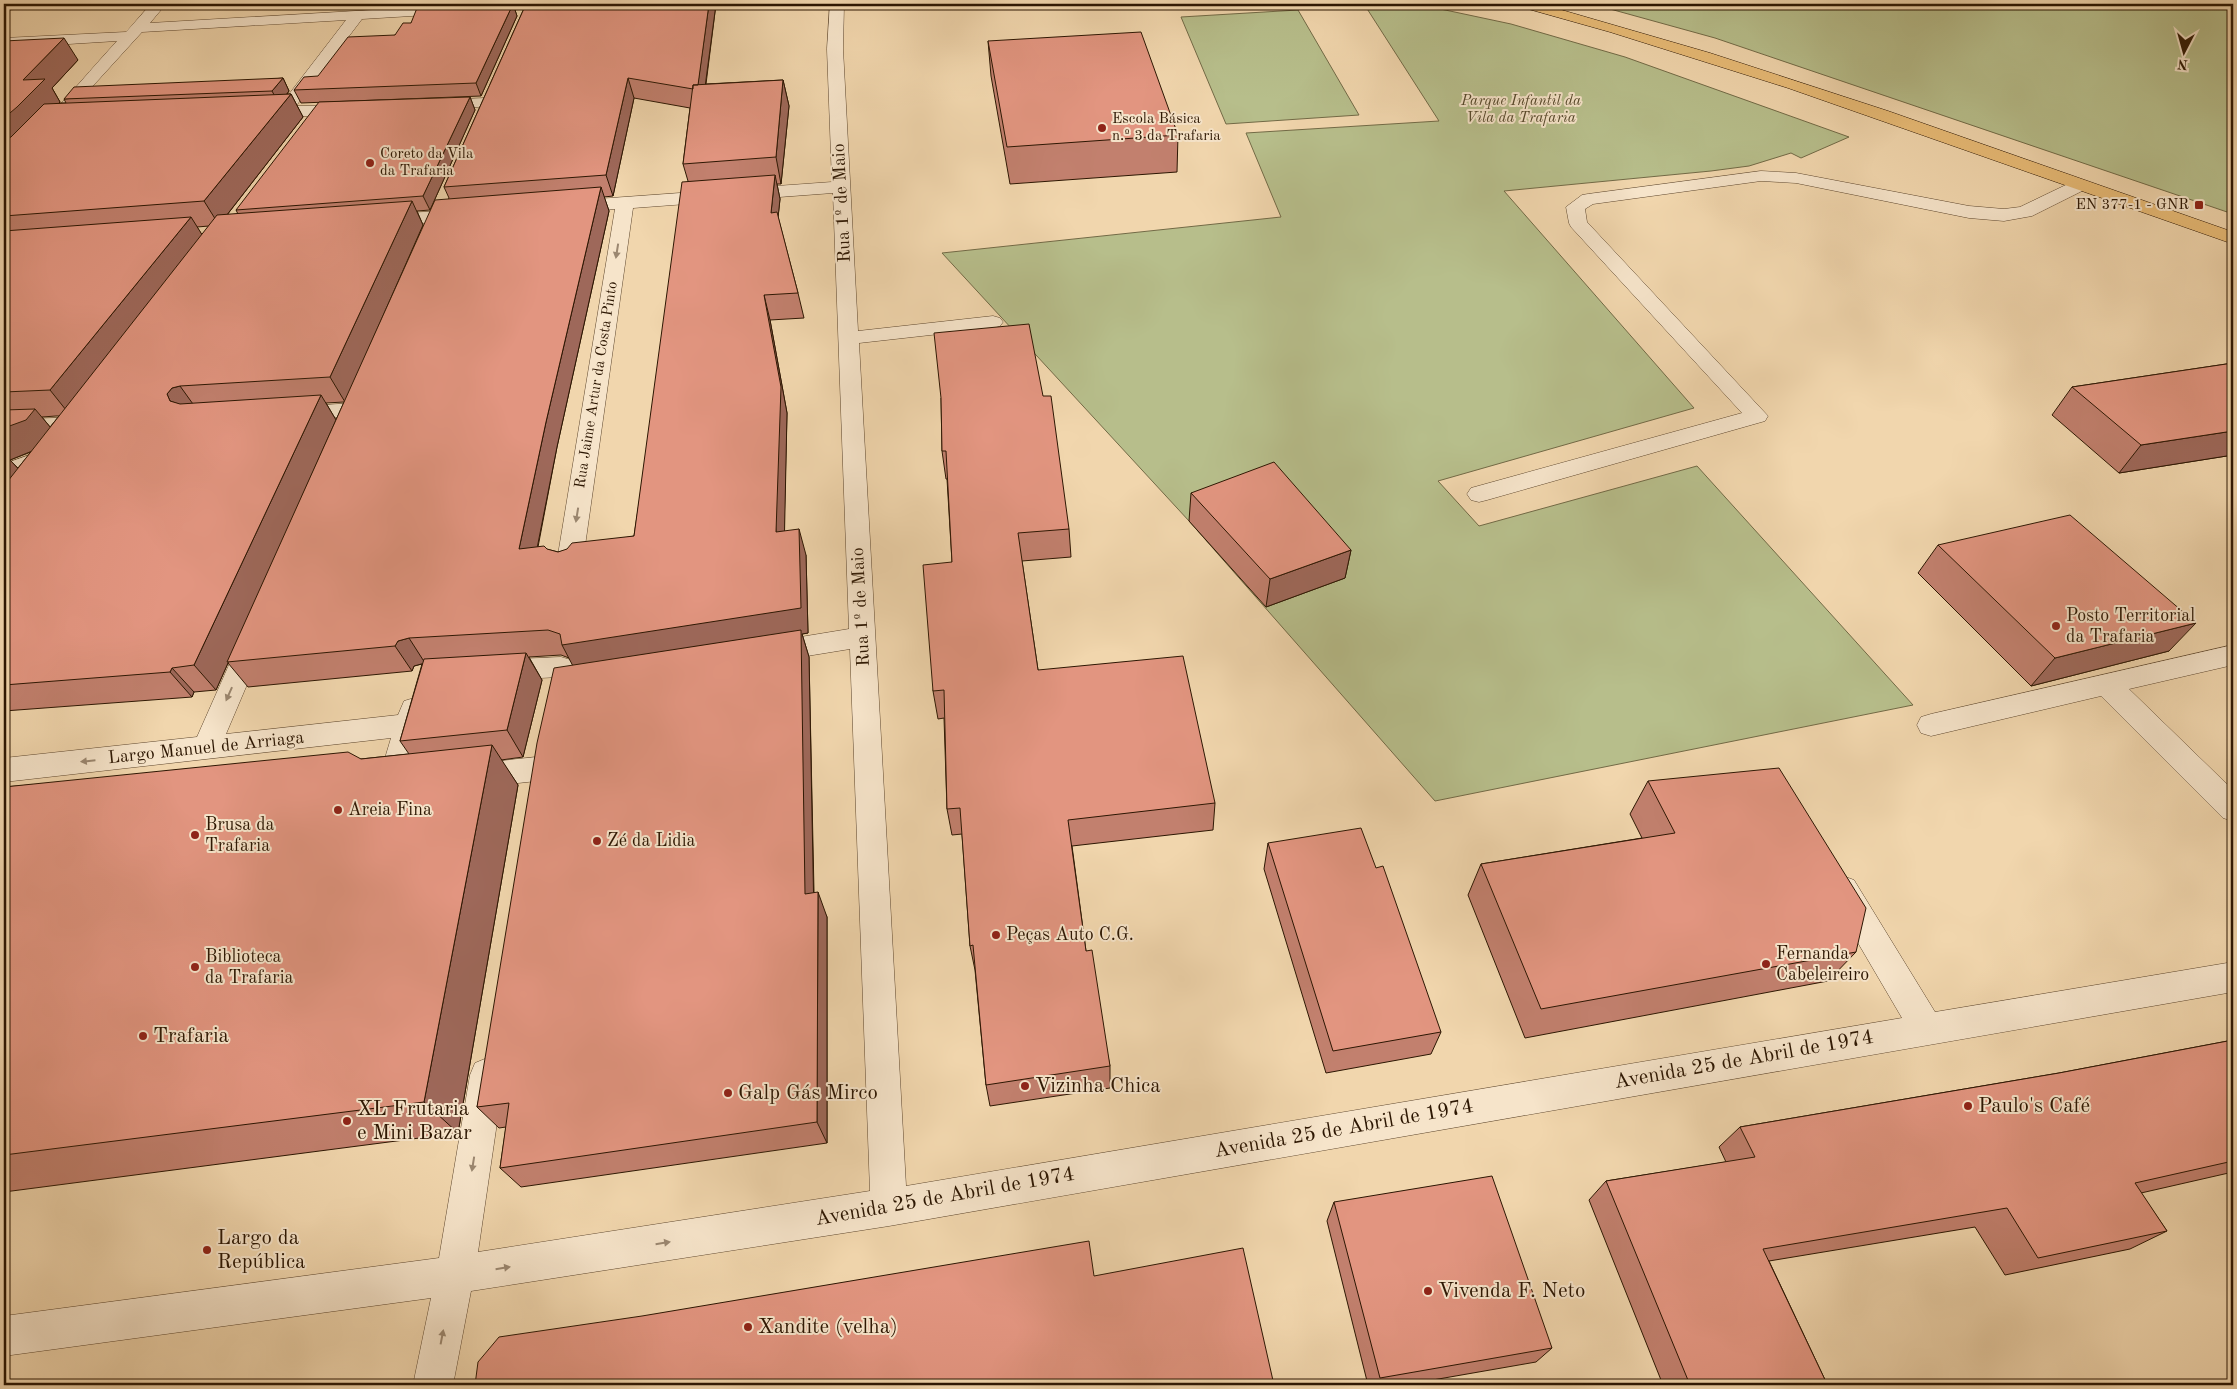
<svg xmlns="http://www.w3.org/2000/svg" width="2237" height="1389" viewBox="0 0 2237 1389" font-family="'Old Standard TT',serif">
  <style>
    .green { fill: #b7be8b; stroke: #726a46 }
    .lines { fill: none; stroke-linecap: round; stroke-linejoin: round }
    .minor-casing { stroke: #5d462d; stroke-width: 1 }
    .major-casing { stroke: #2c1602; stroke-width: 1 }
    .minor { fill: #f6e4ca; fill-rule: evenodd }
    .major { fill: #e8bb76; fill-rule: evenodd }
    .wall { fill: #c2806e; stroke: #2c1602; fill-rule: evenodd }
    .shaded-wall { fill: #9e685a; stroke: #2c1602 }
    .building { fill: #e29580; stroke: #2c1602 }
    .oneway { fill: #9b8770 }
    .poi-dot { fill: #8f2418; stroke: #f6e4ca; stroke-width: 2 }
    .labels { text-anchor: middle; dominant-baseline: central; stroke-width: 4; stroke-linejoin: round; paint-order: stroke }
    .far-park-label { font-size: 15px; font-style: italic; fill: #56482b; stroke: #f6e4ca }
    .far-poi-label { font-size: 15px; fill: #2c1602; stroke: #f6e4ca; text-anchor: start }
    .far-street-label { font-size: 15px; fill: #2c1602; stroke: #f6e4ca }
    .street-label { font-size: 18px; fill: #2c1602; stroke: #f6e4ca }
    .poi-label { font-size: 18px; fill: #2c1602; stroke: #f6e4ca; text-anchor: start }
    .near-poi-label { font-size: 21px; fill: #2c1602; stroke: #f6e4ca; text-anchor: start }
    .near-street-label { font-size: 21px; fill: #2c1602; stroke: #f6e4ca }
  </style>
  <rect width="100%" height="100%" fill="#f1d6ad"/>
  <filter id="stains"><feTurbulence type="fractalNoise" baseFrequency=".004" numOctaves="4"/><feColorMatrix values="0 0 0 0 .2 0 0 0 0 .09 0 0 0 0 .02 0 0 0 .5 -.17"/></filter>
  <radialGradient id="worn" r=".72"><stop offset=".6" stop-color="#630" stop-opacity="0"/><stop offset="1" stop-color="#630" stop-opacity=".3"/></radialGradient>
  <path class="green" d="M 1364,4 L 1417,4 L 1511,24 L 1625,57 L 1849,137 L 1801,158 L 1791,153 L 1749,166 L 1711,171 L 1504,191 L 1694,408 L 1438,481 L 1479,526 L 1697,466 L 1913,705 L 1435,801 L 1189,521 L 942,253 L 1281,217 L 1246,133 L 1439,121 Z
    M 1592,4 L 2233,4 L 2233,214 L 1715,38 Z
    M 1298,10 L 1359,115 L 1226,124 L 1181,17 Z"/>
  <g class="lines">
    <defs>
      <path id="minor" d="M 151,4 L 166,4 L 150,23 L 474,4 L 551,4 L 544,8 L 362,19 L 296,106 L 356,105 L 358,109 L 356,113 L 350,114 L 263,118 L 257,117 L 255,113 L 257,109 L 282,107 L 281,105 L 283,102 L 346,20 L 142,32 L 31,154 L 10,171 L 4,172 L 4,158 C 46,125 80,81 117,41 L 4,48 L 4,38 L 126,32 Z
        M 830,4 L 844,4 L 843,49 L 858,331 L 993,316 L 1000,318 L 1003,322 L 1000,326 L 993,328 L 859,343 L 906,1186 L 1902,1018 L 1827,890 L 1832,880 L 1843,876 L 1854,880 L 1935,1012 L 2233,962 L 2233,992 L 889,1226 L 471,1291 L 453,1385 L 413,1385 L 431,1298 L 4,1356 L 4,1316 L 439,1258 L 470,1075 L 475,1063 L 487,1058 L 499,1063 L 504,1075 L 478,1252 L 870,1191 L 850,649 L 770,662 L 761,659 L 757,652 L 761,645 L 770,642 L 849,629 L 833,193 L 633,208 L 582,567 L 578,573 L 569,576 L 560,573 L 556,567 L 615,209 L 569,213 L 563,211 L 560,207 L 563,203 L 569,201 L 832,182 L 827,49 Z
        M 487,98 L 493,100 L 495,103 L 493,106 L 435,110 L 429,108 L 427,105 L 429,102 L 435,100 Z
        M 1761,171 L 1796,173 L 1969,206 L 2004,209 L 2020,207 L 2074,181 L 2080,180 L 2086,181 L 2089,185 L 2086,189 L 2032,216 L 2004,221 L 1969,218 L 1796,183 L 1761,181 L 1593,204 L 1585,209 L 1587,222 L 1768,416 L 1765,421 L 1487,500 L 1479,502 L 1471,500 L 1467,494 L 1471,488 L 1742,413 L 1571,227 L 1569,223 L 1566,207 L 1582,195 L 1588,194 Z
        M 464,209 L 471,211 L 473,215 L 471,219 L 382,227 L 375,225 L 373,221 L 375,217 L 382,215 Z
        M 353,403 L 361,405 L 364,410 L 361,415 L 295,421 L 287,419 L 284,414 L 287,409 L 295,407 Z
        M 79,417 L 87,419 L 90,424 L 87,429 L 79,431 L 4,434 L 4,420 Z
        M 55,446 L 63,448 L 66,453 L 63,458 L 4,480 L 4,464 Z
        M 253,630 L 262,633 L 266,640 L 226,734 L 398,715 L 404,701 L 414,698 L 424,701 L 428,709 L 408,779 L 412,785 L 407,793 L 397,797 L 382,793 L 377,785 L 391,738 L 4,782 L 4,758 L 197,737 L 240,640 L 244,633 Z
        M 2233,645 L 2233,665 L 2129,689 L 2233,790 L 2233,821 L 2223,818 L 2101,696 L 1931,736 L 1921,733 L 1917,725 L 1921,717 L 1931,714 Z
        M 561,657 L 571,660 L 574,667 L 571,674 L 561,677 L 497,680 L 487,677 L 483,670 L 487,663 L 497,660 Z
        M 537,757 L 547,761 L 551,769 L 547,777 L 537,781 L 472,788 L 462,784 L 457,776 L 462,768 L 472,764 Z"/>
      <path id="major" d="M 4,4 L 51,4 L 44,8 L 4,10 Z
        M 1519,4 L 1541,4 L 1710,53 L 1888,111 L 2233,232 L 2233,244 L 1788,88 L 1610,32 L 1521,7 Z"/>
    </defs>
    <use href="#minor" class="minor-casing"/>
    <use href="#major" class="major-casing"/>
    <use href="#minor" class="minor"/>
    <use href="#major" class="major"/>
  </g>
  <path class="wall" d="M 513,4 L 517,16 L 481,96 L 301,103 L 294,90 L 395,35 L 411,23 Z
    M 526,4 L 716,4 L 706,84 L 783,80 L 789,106 L 781,184 L 777,184 L 780,199 L 778,217 L 798,293 L 804,318 L 770,320 L 787,413 L 784,531 L 806,555 L 808,633 L 802,634 L 809,657 L 814,892 L 827,917 L 827,1143 L 521,1187 L 500,1168 L 506,1127 L 499,1128 L 477,1107 L 573,665 L 569,658 L 561,655 L 529,657 L 542,680 L 523,757 L 501,760 L 518,785 L 458,1133 L 4,1192 L 4,787 L 361,759 L 409,754 L 400,741 L 422,664 L 414,666 L 412,671 L 248,687 L 228,663 L 216,690 L 194,692 L 192,697 L 4,711 L 4,41 L 78,60 L 52,88 L 60,102 L 59,103 L 66,103 L 64,99 L 283,78 L 289,91 L 287,94 L 291,94 L 303,117 L 227,215 L 238,214 L 236,210 L 470,97 L 475,110 L 430,210 L 417,211 L 423,225 L 371,343 L 449,198 L 444,187 ZM 634,98 L 690,108 L 683,164 L 688,181 L 634,536 L 558,552 L 538,547 L 557,447 L 609,211 L 604,197 L 613,196 ZM 209,226 L 202,235 L 197,227 ZM 344,402 L 336,420 L 326,403 ZM 56,416 L 59,416 L 50,427 L 42,417 ZM 31,452 L 18,468 L 10,460 L 23,455 Z
    M 988,41 L 1178,135 L 1177,172 L 1010,184 L 991,76 Z
    M 2233,363 L 2233,455 L 2119,473 L 2052,415 L 2072,387 Z
    M 941,398 L 1069,529 L 1071,557 L 1022,561 L 1038,670 L 1215,803 L 1213,830 L 1072,846 L 1086,951 L 1110,1066 L 1110,1088 L 990,1106 L 986,1085 L 975,970 L 970,946 L 962,834 L 952,835 L 947,809 L 944,718 L 938,719 L 933,691 L 952,562 L 947,479 L 946,479 L 942,451 Z
    M 1191,493 L 1351,550 L 1345,578 L 1266,607 L 1189,521 Z
    M 1938,545 L 2169,651 L 2031,686 L 1918,573 Z
    M 1648,781 L 1856,952 L 1828,981 L 1525,1038 L 1468,895 L 1481,864 L 1642,838 L 1630,814 Z
    M 1268,843 L 1441,1032 L 1431,1054 L 1326,1073 L 1264,869 Z
    M 2233,1040 L 2233,1172 L 2141,1193 L 2167,1231 L 2130,1249 L 2005,1275 L 1975,1227 L 1769,1261 L 1827,1384 L 1825,1385 L 1663,1385 L 1589,1200 L 1606,1181 L 1726,1162 L 1719,1147 L 1740,1127 L 2059,1073 Z
    M 1334,1202 L 1552,1348 L 1536,1362 L 1404,1385 L 1368,1385 L 1327,1221 Z"/>
  <path class="shaded-wall" d="M 513,4 L 517,16 L 481,96 L 476,83 Z
    M 709,4 L 716,4 L 702,110 L 697,90 Z
    M 64,38 L 78,60 L 52,88 L 60,102 L 33,130 L 4,156 L 4,118 L 23,80 Z
    M 283,78 L 289,91 L 279,104 L 272,91 Z
    M 628,78 L 634,98 L 613,196 L 606,175 Z
    M 783,80 L 789,106 L 781,184 L 776,157 Z
    M 291,94 L 303,117 L 219,225 L 204,201 Z
    M 470,97 L 475,110 L 430,210 L 423,196 Z
    M 775,175 L 780,199 L 776,237 L 771,213 Z
    M 601,187 L 609,211 L 557,447 L 532,574 L 519,549 L 546,422 Z
    M 412,201 L 423,225 L 345,402 L 330,377 Z
    M 191,217 L 206,241 L 70,415 L 50,390 Z
    M 764,295 L 770,320 L 787,413 L 784,557 L 776,532 Z
    M 180,386 L 198,411 L 170,401 L 167,394 L 172,388 Z
    M 321,395 L 336,420 L 216,690 L 194,665 Z
    M 35,409 L 56,434 L 47,445 L 10,460 L 24,475 L 4,501 L 4,428 Z
    M 2233,431 L 2233,455 L 2119,473 L 2141,445 Z
    M 799,529 L 806,555 L 808,633 L 802,634 L 809,657 L 814,918 L 575,670 L 562,645 Z
    M 1351,550 L 1345,578 L 1266,607 L 1270,579 Z
    M 2196,623 L 2169,651 L 2031,686 L 2055,658 Z
    M 409,638 L 425,663 L 414,666 L 412,671 L 395,646 L 398,641 Z
    M 526,653 L 542,680 L 523,757 L 507,730 Z
    M 172,668 L 194,692 L 192,697 L 170,672 Z
    M 492,745 L 518,785 L 458,1133 L 424,1102 Z
    M 818,892 L 827,917 L 827,1143 L 817,1122 Z"/>
  <path class="building" d="M 498,4 L 513,4 L 476,83 L 294,90 L 304,77 L 318,76 L 348,37 L 395,35 L 403,23 L 411,23 L 417,8 Z
    M 526,4 L 709,4 L 698,85 L 693,85 L 693,89 L 628,78 L 606,175 L 444,187 Z
    M 1141,32 L 1178,135 L 1007,147 L 988,41 Z
    M 64,38 L 23,80 L 45,79 L 17,107 L 4,118 L 4,41 Z
    M 283,78 L 272,91 L 64,99 L 74,87 Z
    M 783,80 L 776,157 L 683,164 L 693,85 Z
    M 291,94 L 204,201 L 4,216 L 4,141 L 11,137 L 44,104 Z
    M 470,97 L 423,196 L 236,210 L 319,102 Z
    M 775,175 L 771,213 L 777,212 L 798,293 L 764,295 L 781,387 L 776,532 L 799,529 L 801,608 L 562,645 L 560,634 L 548,630 L 409,638 L 398,641 L 395,646 L 227,662 L 435,200 L 601,187 L 546,422 L 519,549 L 544,546 L 547,549 L 558,552 L 567,549 L 572,543 L 634,536 L 682,182 Z
    M 412,201 L 330,377 L 180,386 L 172,388 L 167,394 L 170,401 L 180,404 L 321,395 L 194,665 L 172,668 L 170,672 L 4,685 L 4,486 L 217,215 Z
    M 191,217 L 50,390 L 4,392 L 4,231 Z
    M 1029,324 L 1043,396 L 1051,396 L 1069,529 L 1018,533 L 1038,670 L 1183,656 L 1215,803 L 1068,820 L 1086,951 L 1092,950 L 1110,1066 L 986,1085 L 973,945 L 970,946 L 960,808 L 947,809 L 944,690 L 933,691 L 923,565 L 952,562 L 946,451 L 942,451 L 941,398 L 934,333 Z
    M 2233,363 L 2233,431 L 2141,445 L 2072,387 Z
    M 35,409 L 26,420 L 4,428 L 4,410 Z
    M 1274,462 L 1351,550 L 1270,579 L 1191,493 Z
    M 2070,515 L 2196,623 L 2055,658 L 1938,545 Z
    M 801,630 L 805,894 L 818,892 L 817,1122 L 500,1168 L 509,1103 L 477,1107 L 537,743 L 554,668 Z
    M 526,653 L 507,730 L 400,741 L 424,659 Z
    M 492,745 L 424,1102 L 4,1155 L 4,787 L 348,752 L 361,759 Z
    M 1779,768 L 1866,908 L 1856,952 L 1541,1009 L 1481,864 L 1675,833 L 1648,781 Z
    M 1361,828 L 1376,868 L 1383,866 L 1441,1032 L 1333,1051 L 1268,843 Z
    M 2233,1040 L 2233,1161 L 2135,1183 L 2167,1231 L 2038,1258 L 2007,1208 L 1763,1249 L 1827,1384 L 1822,1385 L 1690,1385 L 1606,1181 L 1755,1157 L 1740,1127 L 2059,1073 Z
    M 1492,1176 L 1552,1348 L 1380,1378 L 1334,1202 Z
    M 1089,1241 L 1094,1276 L 1243,1248 L 1274,1385 L 475,1385 L 478,1362 L 499,1337 L 642,1316 Z"/>
  <defs><path id="oneway-solid" d="M-6-.8H1V-3.2L6.5 0L1 3.2V.8H-6Z" transform="scale(1.25)"/></defs>
  <g class="oneway">
    <use href="#oneway-solid" transform="translate(617 251) rotate(99)"/>
    <use href="#oneway-solid" transform="translate(577 515) rotate(99)"/>
    <use href="#oneway-solid" transform="translate(229 694) rotate(114)"/>
    <use href="#oneway-solid" transform="translate(88 761) rotate(174)"/>
    <use href="#oneway-solid" transform="translate(473 1164) rotate(99)"/>
    <use href="#oneway-solid" transform="translate(663 1243) rotate(-9)"/>
    <use href="#oneway-solid" transform="translate(503 1268) rotate(-9)"/>
    <use href="#oneway-solid" transform="translate(442 1337) rotate(-79)"/>
  </g>
  <g class="poi-dot">
    <circle cx="1102" cy="128" r="5"/>
    <circle cx="370" cy="163" r="5"/>
    <rect x="2194" y="200" width="10" height="10" rx="2.5"/>
    <circle cx="2056" cy="626" r="5"/>
    <circle cx="338" cy="810" r="5"/>
    <circle cx="195" cy="835" r="5"/>
    <circle cx="597" cy="841" r="5"/>
    <circle cx="996" cy="935" r="5"/>
    <circle cx="1766" cy="964" r="5"/>
    <circle cx="195" cy="967" r="5"/>
    <circle cx="143" cy="1036" r="5"/>
    <circle cx="1025" cy="1086" r="5"/>
    <circle cx="728" cy="1093" r="5"/>
    <circle cx="1968" cy="1106" r="5"/>
    <circle cx="347" cy="1121" r="5"/>
    <circle cx="207" cy="1250" r="5"/>
    <circle cx="1428" cy="1291" r="5"/>
    <circle cx="748" cy="1327" r="5"/>
  </g>
  <g class="labels">
    <g class="far-park-label">
      <text x="1521" y="101">Parque Infantil da<tspan x="1521" dy="17">Vila da Trafaria</tspan></text>
    </g>
    <g class="far-poi-label">
      <text x="1112" y="119">Escola Básica<tspan x="1112" dy="17">n.º 3 da Trafaria</tspan></text>
      <text x="380" y="154">Coreto da Vila<tspan x="380" dy="17">da Trafaria</tspan></text>
      <text x="2189" y="205" text-anchor="end">EN 377-1 - GNR</text>
    </g>
    <g class="far-street-label">
      <text transform="translate(597 385) rotate(-81)">Rua Jaime Artur da Costa Pinto</text>
    </g>
    <g class="street-label">
      <text transform="translate(842 203) rotate(-93)">Rua 1º de Maio</text>
      <text transform="translate(861 607) rotate(-93)">Rua 1º de Maio</text>
      <text transform="translate(206 748) rotate(-6)">Largo Manuel de Arriaga</text>
    </g>
    <g class="poi-label">
      <text x="2066" y="616">Posto Territorial<tspan x="2066" dy="21">da Trafaria</tspan></text>
      <text x="348" y="810">Areia Fina</text>
      <text x="205" y="825">Brusa da<tspan x="205" dy="21">Trafaria</tspan></text>
      <text x="607" y="841">Zé da Lidia</text>
      <text x="1006" y="935">Peças Auto C.G.</text>
      <text x="1776" y="954">Fernanda<tspan x="1776" dy="21">Cabeleireiro</tspan></text>
      <text x="205" y="957">Biblioteca<tspan x="205" dy="21">da Trafaria</tspan></text>
    </g>
    <g class="near-poi-label">
      <text x="153" y="1036">Trafaria</text>
      <text x="1035" y="1086">Vizinha Chica</text>
      <text x="738" y="1093">Galp Gás Mirco</text>
      <text x="1978" y="1106">Paulo's Café</text>
      <text x="357" y="1109">XL Frutaria<tspan x="357" dy="24">e Mini Bazar</tspan></text>
      <text x="217" y="1238">Largo da<tspan x="217" dy="24">República</tspan></text>
      <text x="1438" y="1291">Vivenda F. Neto</text>
      <text x="758" y="1327">Xandite (velha)</text>
    </g>
    <g class="near-street-label">
      <text transform="translate(1744 1060) rotate(-10)">Avenida 25 de Abril de 1974</text>
      <text transform="translate(1344 1129) rotate(-10)">Avenida 25 de Abril de 1974</text>
      <text transform="translate(945 1197) rotate(-10)">Avenida 25 de Abril de 1974</text>
    </g>
  </g>
  <rect width="2237" height="1389" fill="none" stroke="#f1d6ad" stroke-width="20"/>
  <rect x="5" y="5" width="2227" height="1379" fill="none" stroke="#2c1602" stroke-width="2.5"/>
  <rect x="10" y="10" width="2217" height="1369" fill="none" stroke="#2c1602"/>
  <g transform="translate(2184 52) rotate(186)" stroke="#f6e4ca" stroke-width="4" paint-order="stroke">
  <path d="M0-4L9 19L0 12L-9 19Z" fill="#2c1602"/>
  <text y="-8" font-size="14" font-weight="bold" text-anchor="middle" fill="#2c1602">N</text>
  </g>
  <rect width="100%" height="100%" filter="url(#stains)"/>
  <rect width="100%" height="100%" fill="url(#worn)"/>
</svg>
